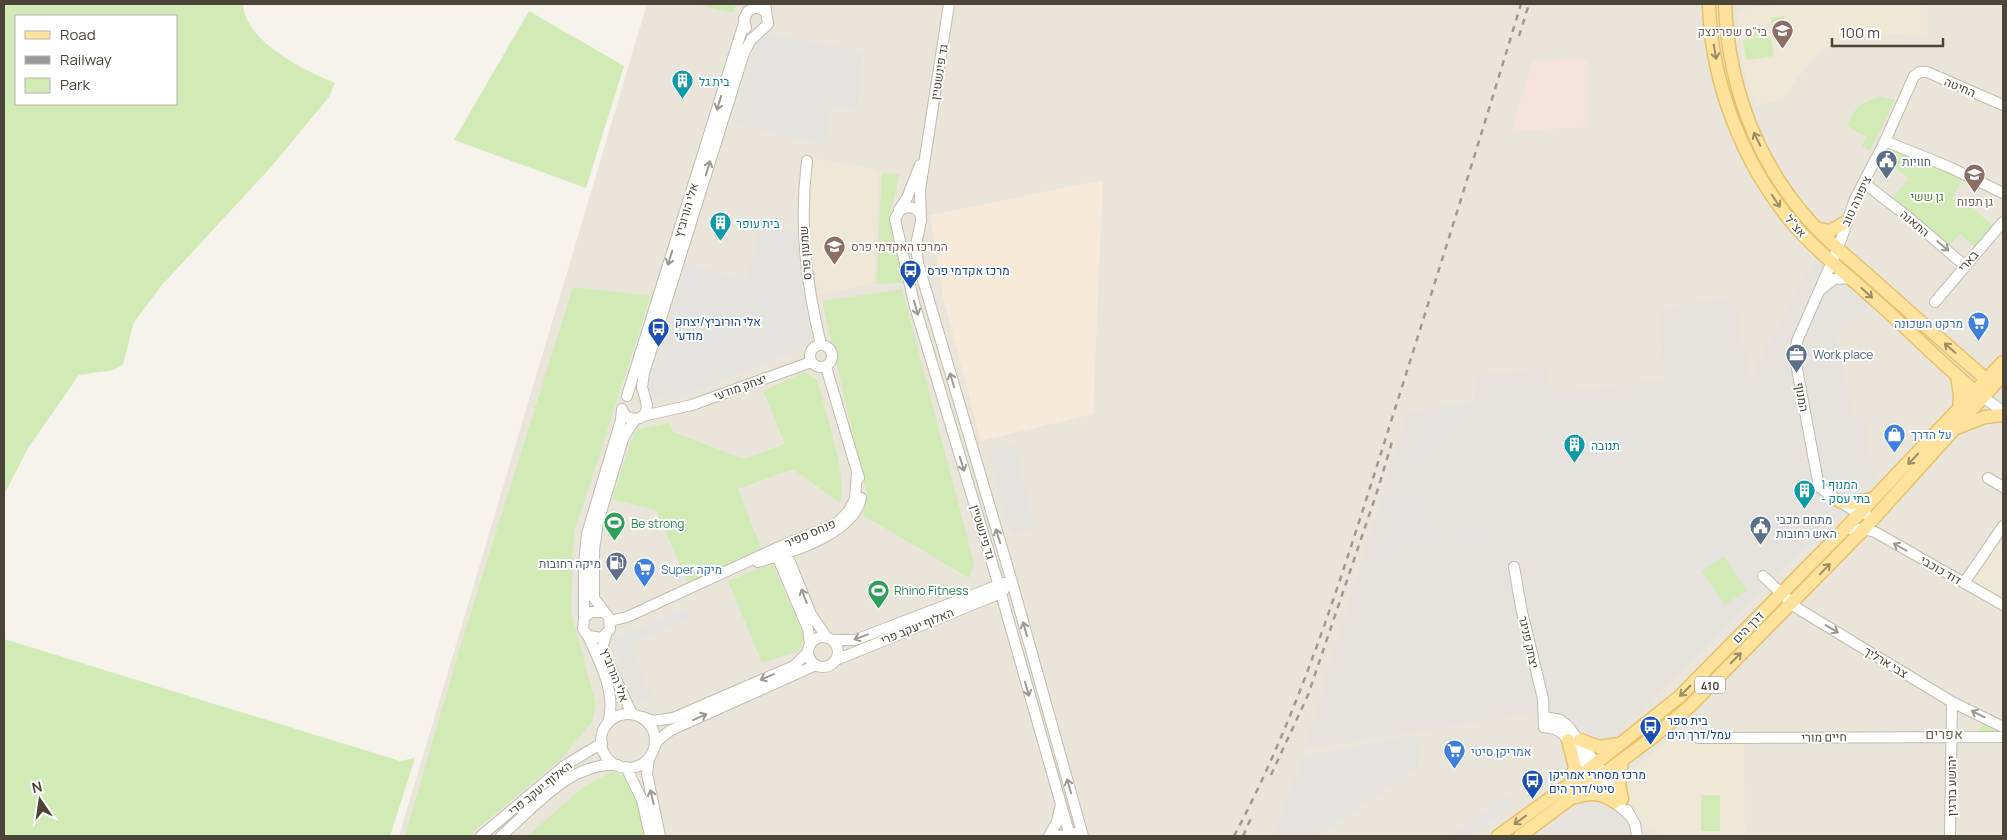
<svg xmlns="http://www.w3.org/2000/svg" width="2007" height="840" viewBox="0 0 2007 840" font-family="Manrope,Heebo,sans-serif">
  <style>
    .residential { fill: #eae5da }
    .commercial { fill: #f7ead8 }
    .industrial { fill: #e6e2dd }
    .education { fill: #efe8d6 }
    .medical { fill: #f6e3e0 }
    .green { fill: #d2eab5; fill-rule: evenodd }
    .parking { fill: #e5e3e0 }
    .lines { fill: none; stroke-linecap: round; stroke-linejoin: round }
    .minor-casing { stroke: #c2bbae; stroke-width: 12 }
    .major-casing { stroke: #e6c16a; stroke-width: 15 }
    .minor { stroke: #fff; stroke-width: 10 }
    .major { stroke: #ffe39c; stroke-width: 12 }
    .rail { stroke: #9a9a9a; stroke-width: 2.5; stroke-dasharray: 6 6; stroke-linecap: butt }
    .oneway { stroke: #9c8c66 }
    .oneway2 { stroke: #9c9892 }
    .labels { text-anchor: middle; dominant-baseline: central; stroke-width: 4; stroke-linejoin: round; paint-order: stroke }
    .shield { fill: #fff; stroke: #817c74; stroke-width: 1 }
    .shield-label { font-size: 11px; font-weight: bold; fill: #4b4439 }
    .education-label { font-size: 12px; fill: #785e54; stroke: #fff; text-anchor: end }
    .street-label { font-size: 12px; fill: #4b4439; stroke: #fff }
    .culture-label { font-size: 12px; fill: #0d838f; stroke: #fff; text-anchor: start }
    .service-label { font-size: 12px; fill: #4e5e75; stroke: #fff; text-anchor: start }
    .park-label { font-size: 12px; fill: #4a7f2a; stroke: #fff }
    .transit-label { font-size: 12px; fill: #164399; stroke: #fff; text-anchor: start }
    .shop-label { font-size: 12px; fill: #366cbe; stroke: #fff; text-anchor: start }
    .leisure-label { font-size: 12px; fill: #27864d; stroke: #fff; text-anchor: start }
    .neighbourhood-label { font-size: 14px; fill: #6e6250; stroke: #fff }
  </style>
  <rect width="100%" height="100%" fill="#f6f3ec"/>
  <path class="residential" d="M 647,4 L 2003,4 L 2003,836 L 399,836 Z"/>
  <path class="commercial" d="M 1103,180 L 1093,414 L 981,441 L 943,297 L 930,215 Z"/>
  <path class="industrial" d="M 1815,258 L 1867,305 L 1836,337 L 1853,415 L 1864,415 L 1875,480 L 1613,736 L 1601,742 L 1556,714 L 1533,713 L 1304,750 L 1407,412 L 1474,401 L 1476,376 L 1545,367 L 1553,393 L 1664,380 L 1660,309 L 1734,296 L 1750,379 Z
    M 1593,796 L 1601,798 L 1618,811 L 1630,830 L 1631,836 L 1538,836 Z"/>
  <path class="education" d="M 1782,4 L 1927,4 L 1928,37 L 1885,33 L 1849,37 L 1832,45 L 1818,55 L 1798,77 L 1784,99 L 1756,106 L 1749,92 L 1744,71 L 1737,10 Z
    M 814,158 L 879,170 L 873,284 L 818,295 L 809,240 L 808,217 L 808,200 Z
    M 1994,542 L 2003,547 L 2003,602 L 1969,582 Z
    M 1744,740 L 1745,836 L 1660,835 L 1648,829 L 1638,818 L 1622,789 L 1624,776 L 1667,741 Z"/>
  <path class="medical" d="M 1587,59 L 1588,127 L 1511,131 L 1533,61 Z"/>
  <path class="green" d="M 4,4 L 243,4 C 245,42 304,70 335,83 L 329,97 L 271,167 L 162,285 L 134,322 L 123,364 L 114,370 L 79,375 L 28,448 L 4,495 ZM 16,16 L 176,16 L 176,104 L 16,104 Z
    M 695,4 L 736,4 L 733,13 Z
    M 529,11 L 624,66 L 586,188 L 454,140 Z
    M 1784,16 L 1787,40 L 1774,41 L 1771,18 Z
    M 1765,26 L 1766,35 L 1745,38 L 1744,29 Z
    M 1771,36 L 1774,56 L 1746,60 L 1743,40 Z
    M 1881,97 L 1895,100 L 1870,151 L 1862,146 L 1866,137 L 1847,126 C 1854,108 1862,101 1881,97 Z
    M 1887,145 L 1962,179 L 1952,199 L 1973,208 L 1995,228 L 1976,248 L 1960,234 L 1947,247 L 1892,199 L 1909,178 L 1881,157 Z
    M 882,173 L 900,174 L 891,211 L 891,225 L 904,283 L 876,284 Z
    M 573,287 L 651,296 L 574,532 L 571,612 L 596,705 L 592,722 L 561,759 L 469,836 L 405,836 L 461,644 Z
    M 902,289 L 974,563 L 969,578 L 863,515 L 867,495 L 822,301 Z
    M 805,372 L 817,380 C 824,407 849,480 840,503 L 793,469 L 738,489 L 761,548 L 688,583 L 656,510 L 612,499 L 635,430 L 669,423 L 673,432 L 744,459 L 785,444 L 763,391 Z
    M 1724,556 L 1747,590 L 1725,605 L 1702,571 Z
    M 773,565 L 804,636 L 801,648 L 798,651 L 762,663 L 728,581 L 763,567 Z
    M 4,639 L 400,761 L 415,758 L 390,836 L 4,836 Z
    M 1983,721 L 2003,731 L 2003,734 L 1977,734 Z
    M 611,772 C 637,773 639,816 644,836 L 528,836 L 583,787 Z
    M 1701,795 L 1720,795 L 1720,831 L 1701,831 Z"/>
  <path class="parking" d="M 770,34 L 863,51 L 857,111 L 831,106 L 824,145 L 731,123 L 758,40 Z
    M 763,221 L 797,233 L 802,284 L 811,327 L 808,344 L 802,348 L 676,399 L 656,398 L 650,391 L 651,378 L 686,263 L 745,281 Z
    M 1484,406 L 1481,419 L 1428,457 L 1420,473 L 1419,488 L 1424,502 L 1430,512 L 1447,519 L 1482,524 L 1490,531 L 1495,551 L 1454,557 L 1448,541 L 1393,552 L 1393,560 L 1371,559 L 1419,414 Z
    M 1014,445 L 1033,517 L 1031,531 L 1020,535 L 1012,531 L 1008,524 L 990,465 L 991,449 Z
    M 1872,466 L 1873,477 L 1845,506 L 1830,490 L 1824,477 Z
    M 686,609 L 690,619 L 630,644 L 652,698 L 636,704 L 610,640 Z
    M 1417,734 L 1418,768 L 1318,836 L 1273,836 L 1301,763 L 1307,755 Z
    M 1508,795 L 1514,805 L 1469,836 L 1449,836 Z"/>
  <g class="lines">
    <defs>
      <path id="minor" d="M 949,4 L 920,190 L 921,221 L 916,245 L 918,263 L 1012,582 L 1083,836
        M 746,28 L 744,19 L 748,11 L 757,7 L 766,12
        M 1885,141 L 1949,167 L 2003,193
        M 807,161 C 799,226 806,282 821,345
        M 1864,183 L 1908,217 L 1964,265
        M 899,210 L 907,198 L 920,165
        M 921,215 C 916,207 908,205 900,210 L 895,219 L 914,303 L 996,576 L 1070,836
        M 1820,290 L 1834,279 L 1851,278
        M 1935,302 L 2003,222
        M810 356a11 11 0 1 1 22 0a11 11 0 1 1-22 0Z
        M 826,367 L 859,478
        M 1978,394 L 2003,411
        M 627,396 L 744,23
        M 622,410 L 626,416 L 632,419 L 640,418 L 645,414 L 647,405 L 642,387 L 644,373 L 744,53 L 751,40 L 768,24 L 765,4
        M 643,416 L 692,405 L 811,362
        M 1988,478 L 2003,487
        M 1866,514 L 1851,509 L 1819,487 L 1795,358 L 1797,341 L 1838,248 L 1855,199 L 1885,141 L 1914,76 L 1920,72 L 1927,72 L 2003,105
        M 1845,529 L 1864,529 L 1875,532 L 2003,605
        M 758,562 C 790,553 854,534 861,498
        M 1514,567 L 1522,612 L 1543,699 L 1544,727 L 1555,729 L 1563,734 L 1615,802 L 1630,816
        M 1763,576 L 1797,608 L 1952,702 L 1950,836
        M 1964,583 L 2003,526
        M 603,612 L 591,612 L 584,618 L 583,629 L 588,636 L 602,638 L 610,629 L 609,618 L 594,598 L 594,550 L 598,522 L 623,439 L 629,428 L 636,419
        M 584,618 L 584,565 L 587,534 L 621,420 L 622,409
        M 610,621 L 627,617 L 779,547 L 837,523 L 848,512 L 855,499 L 857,473
        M 606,635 L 603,645 L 604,653 L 632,714
        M 588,636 C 600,662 617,695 608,723
        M808 652a15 15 0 1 1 30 0a15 15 0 1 1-30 0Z
        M 832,640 L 855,640 L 1004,583
        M 810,645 L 808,629 L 777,556 L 779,547 L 786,552 L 811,614 L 827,638
        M 836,660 L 1001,593 L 1004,590
        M 1952,702 L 2003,727
        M601 741a27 27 0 1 1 54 0a27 27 0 1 1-54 0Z
        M 642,717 L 653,721 L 673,718 L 794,666 L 808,652
        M 1545,717 L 1560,720 L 1568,726 L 1621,797
        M 1698,738 L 2003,737
        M 654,749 L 657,741 L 671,730 L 816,665
        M 649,758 L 647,774 L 660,836
        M 626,767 L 642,800 L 650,836
        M 1627,810 L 1635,824 L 1637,836
        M 481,836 L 564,766 L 602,743
        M 501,836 C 534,808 571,761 618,765
        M 1049,836 L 1057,822 L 1060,808
        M 1058,836 L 1076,833"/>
      <path id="major" d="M 1709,4 C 1711,83 1743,165 1795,226 C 1818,253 1848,275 1875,300 C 1909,330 1941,363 1976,392
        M 1725,4 C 1728,81 1754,157 1806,217 C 1827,242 1854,262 1878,284 C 1914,316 1950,348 1987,380
        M 1818,229 L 1830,231 L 1846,222
        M 1957,376 L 1960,395 L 1959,411
        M 1959,427 L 1985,417 L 2003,415
        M 1839,501 L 1851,503 L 1873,499
        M 1568,740 L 1575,767 L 1570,784
        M 1580,740 L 1599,747 L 1619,744
        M 1576,797 C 1591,792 1602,793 1615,802
        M 1622,799 L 1619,784 L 1622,760
        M 1498,836 L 1570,784 L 1679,697 L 1842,532 L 2003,362
        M 1520,836 L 1653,737 L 1689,707 L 1864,529 L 2003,375"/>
    </defs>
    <use href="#minor" class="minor-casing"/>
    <use href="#major" class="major-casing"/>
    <use href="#minor" class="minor"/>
    <use href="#major" class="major"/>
    <path class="rail" d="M 1519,36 L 1529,4
      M 1271,775 L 1308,695 L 1377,492 L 1392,442
      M 1234,836 C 1301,711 1345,566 1388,431 C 1433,289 1478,146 1521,4
      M 1243,836 L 1252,816"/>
  </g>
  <defs><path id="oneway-shaft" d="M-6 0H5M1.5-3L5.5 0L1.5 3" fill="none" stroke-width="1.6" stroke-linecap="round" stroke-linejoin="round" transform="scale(1.25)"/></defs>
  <g class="oneway">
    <use href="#oneway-shaft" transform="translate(1715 52) rotate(80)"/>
    <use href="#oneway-shaft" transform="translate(1757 139) rotate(-116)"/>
    <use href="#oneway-shaft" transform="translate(1776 201) rotate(56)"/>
    <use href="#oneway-shaft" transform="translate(1867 293) rotate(42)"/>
    <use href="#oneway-shaft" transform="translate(1950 348) rotate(-139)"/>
    <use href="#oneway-shaft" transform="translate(1913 459) rotate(134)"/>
    <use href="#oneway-shaft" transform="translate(1825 569) rotate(-46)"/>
    <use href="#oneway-shaft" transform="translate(1736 658) rotate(-45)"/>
    <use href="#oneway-shaft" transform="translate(1685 691) rotate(135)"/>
    <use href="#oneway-shaft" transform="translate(1520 820) rotate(144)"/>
  </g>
  <g class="oneway2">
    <use href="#oneway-shaft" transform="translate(719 103) rotate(107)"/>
    <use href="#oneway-shaft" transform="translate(708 168) rotate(-73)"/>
    <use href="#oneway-shaft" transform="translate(1943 246) rotate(40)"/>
    <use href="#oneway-shaft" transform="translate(670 258) rotate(107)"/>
    <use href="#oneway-shaft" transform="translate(916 308) rotate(74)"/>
    <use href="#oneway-shaft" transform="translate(952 380) rotate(-107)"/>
    <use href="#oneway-shaft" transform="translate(962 464) rotate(73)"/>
    <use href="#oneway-shaft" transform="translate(998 536) rotate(-107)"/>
    <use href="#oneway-shaft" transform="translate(1900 547) rotate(-150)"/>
    <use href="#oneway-shaft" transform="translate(804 596) rotate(-111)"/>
    <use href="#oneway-shaft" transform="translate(1025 629) rotate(-106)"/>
    <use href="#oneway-shaft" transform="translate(1832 629) rotate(31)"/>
    <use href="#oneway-shaft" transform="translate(861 637) rotate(160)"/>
    <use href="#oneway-shaft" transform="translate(767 677) rotate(157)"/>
    <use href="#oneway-shaft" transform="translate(1027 689) rotate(74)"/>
    <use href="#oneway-shaft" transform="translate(1978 714) rotate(-154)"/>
    <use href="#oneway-shaft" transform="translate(700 717) rotate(-24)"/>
    <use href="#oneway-shaft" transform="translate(1069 786) rotate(-106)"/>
    <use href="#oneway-shaft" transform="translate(652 797) rotate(-103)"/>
  </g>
  <defs>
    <symbol id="school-pin" viewBox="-11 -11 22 30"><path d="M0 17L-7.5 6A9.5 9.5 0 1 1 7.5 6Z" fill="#8d6e63" stroke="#fff"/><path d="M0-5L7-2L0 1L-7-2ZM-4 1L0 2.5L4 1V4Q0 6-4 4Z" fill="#fff"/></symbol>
    <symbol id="building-pin" viewBox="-11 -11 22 30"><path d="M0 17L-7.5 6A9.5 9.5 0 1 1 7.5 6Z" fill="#0f9aa8" stroke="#fff"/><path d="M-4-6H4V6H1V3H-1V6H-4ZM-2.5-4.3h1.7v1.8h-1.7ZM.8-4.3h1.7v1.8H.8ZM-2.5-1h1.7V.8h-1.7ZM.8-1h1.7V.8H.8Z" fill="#fff"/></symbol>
    <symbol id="civic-pin" viewBox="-11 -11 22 30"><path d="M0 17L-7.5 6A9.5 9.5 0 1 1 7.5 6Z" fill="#5c6f8a" stroke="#fff"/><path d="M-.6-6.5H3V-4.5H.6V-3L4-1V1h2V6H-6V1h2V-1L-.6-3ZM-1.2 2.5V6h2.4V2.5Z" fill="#fff"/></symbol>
    <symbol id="bus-pin" viewBox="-11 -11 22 30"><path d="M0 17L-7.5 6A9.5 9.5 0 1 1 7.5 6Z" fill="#1a4fb4" stroke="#fff"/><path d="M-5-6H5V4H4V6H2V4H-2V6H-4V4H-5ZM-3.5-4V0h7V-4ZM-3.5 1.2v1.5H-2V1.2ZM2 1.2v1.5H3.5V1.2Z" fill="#fff"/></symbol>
    <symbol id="supermarket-pin" viewBox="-11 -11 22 30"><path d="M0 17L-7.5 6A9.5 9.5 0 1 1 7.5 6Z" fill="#3f7fe0" stroke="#fff"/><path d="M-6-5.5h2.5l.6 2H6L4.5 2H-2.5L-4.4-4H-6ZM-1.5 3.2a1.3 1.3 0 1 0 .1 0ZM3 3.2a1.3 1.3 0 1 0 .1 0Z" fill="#fff"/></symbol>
    <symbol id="office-pin" viewBox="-11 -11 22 30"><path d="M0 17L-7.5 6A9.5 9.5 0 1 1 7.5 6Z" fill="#5c6f8a" stroke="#fff"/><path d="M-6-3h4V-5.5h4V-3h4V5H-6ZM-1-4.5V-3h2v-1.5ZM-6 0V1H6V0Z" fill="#fff"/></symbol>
    <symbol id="shop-pin" viewBox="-11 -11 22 30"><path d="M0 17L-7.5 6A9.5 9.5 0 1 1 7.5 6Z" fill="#3f7fe0" stroke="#fff"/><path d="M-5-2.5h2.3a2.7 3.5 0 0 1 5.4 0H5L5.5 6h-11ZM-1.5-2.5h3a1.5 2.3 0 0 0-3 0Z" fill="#fff"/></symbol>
    <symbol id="stadium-pin" viewBox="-11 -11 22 30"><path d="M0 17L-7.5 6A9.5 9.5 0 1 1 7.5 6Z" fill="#2e9e5b" stroke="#fff"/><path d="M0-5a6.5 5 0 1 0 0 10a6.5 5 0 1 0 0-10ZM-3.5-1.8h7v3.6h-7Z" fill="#fff"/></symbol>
    <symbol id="fuel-pin" viewBox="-11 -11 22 30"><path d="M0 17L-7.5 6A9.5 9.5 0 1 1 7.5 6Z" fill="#5c6f8a" stroke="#fff"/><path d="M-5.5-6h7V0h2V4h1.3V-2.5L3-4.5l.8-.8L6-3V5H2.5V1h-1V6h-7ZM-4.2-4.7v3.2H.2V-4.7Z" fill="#fff"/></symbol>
  </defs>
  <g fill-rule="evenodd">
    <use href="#school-pin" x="1770" y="18" width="25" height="34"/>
    <use href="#building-pin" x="670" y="68" width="25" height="34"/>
    <use href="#civic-pin" x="1874" y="148" width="25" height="34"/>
    <use href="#school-pin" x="1962" y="162" width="25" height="34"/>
    <use href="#building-pin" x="708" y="210" width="25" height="34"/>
    <use href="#school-pin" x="822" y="234" width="25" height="34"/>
    <use href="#bus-pin" x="898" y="258" width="25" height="34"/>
    <use href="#supermarket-pin" x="1966" y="310" width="25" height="34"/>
    <use href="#bus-pin" x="646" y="316" width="25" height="34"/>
    <use href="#office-pin" x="1784" y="342" width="25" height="34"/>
    <use href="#shop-pin" x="1882" y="422" width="25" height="34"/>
    <use href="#building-pin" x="1562" y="432" width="25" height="34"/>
    <use href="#building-pin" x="1792" y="478" width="25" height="34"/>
    <use href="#stadium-pin" x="602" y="510" width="25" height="34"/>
    <use href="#civic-pin" x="1748" y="514" width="25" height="34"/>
    <use href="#fuel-pin" x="604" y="550" width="25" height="34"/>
    <use href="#supermarket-pin" x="632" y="556" width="25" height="34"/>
    <use href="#stadium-pin" x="866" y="578" width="25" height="34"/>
    <use href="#bus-pin" x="1638" y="714" width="25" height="34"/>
    <use href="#supermarket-pin" x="1442" y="738" width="25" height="34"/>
    <use href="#bus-pin" x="1520" y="768" width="25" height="34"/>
  </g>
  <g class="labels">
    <rect class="shield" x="1695" y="676.5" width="30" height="17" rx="4"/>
    <g class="shield-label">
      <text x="1710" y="685">410</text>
    </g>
    <g class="education-label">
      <text x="1767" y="31">בי"ס שפרינצק</text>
      <text x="1975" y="201" text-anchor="middle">גן תפוח</text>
      <text x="851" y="246" text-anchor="start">המרכז האקדמי פרס</text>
    </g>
    <g class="street-label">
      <text transform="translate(939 72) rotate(-81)">גד פינשטיין</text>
      <text transform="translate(1960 87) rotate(23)">החיטה</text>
      <text transform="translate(1856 201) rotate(-65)">ציפורה טוב</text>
      <text transform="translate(686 210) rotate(-73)">אלי הורוביץ</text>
      <text transform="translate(1915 223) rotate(40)">התאנה</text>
      <text transform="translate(1796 226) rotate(49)">אצ"ל</text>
      <text transform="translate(805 253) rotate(-94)">שמעון פרס</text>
      <text transform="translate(1968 261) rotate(-49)">בארי</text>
      <text transform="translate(740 387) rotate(-20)">יצחק מודעי</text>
      <text transform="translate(1802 397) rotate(80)">המנוף</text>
      <text transform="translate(983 532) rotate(73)">גד פינשטיין</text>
      <text transform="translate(810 533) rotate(-23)">פנחס ספיר</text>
      <text transform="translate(1941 570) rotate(30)">דוד כוכבי</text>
      <text transform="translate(917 626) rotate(-22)">האלוף יעקב פרי</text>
      <text transform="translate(1748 627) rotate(-46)">דרך הים</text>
      <text transform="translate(1529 642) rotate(77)">יצחק פניגר</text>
      <text transform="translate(1886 662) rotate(31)">צבי ארליך</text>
      <text transform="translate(615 675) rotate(69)">אלי הורוביץ</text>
      <text transform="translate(1824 737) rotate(-1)">חיים מורי</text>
      <text transform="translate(1951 786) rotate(-90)">יהושע בורגין</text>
      <text transform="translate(540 788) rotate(-39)">האלוף יעקב פרי</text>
    </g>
    <g class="culture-label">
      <text x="699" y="81">בית גל</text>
      <text x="736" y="223">בית עופר</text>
      <text x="1591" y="445">תנובה</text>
      <text x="1821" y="484">המנוף 1<tspan x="1821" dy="14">- בתי עסק</tspan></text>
    </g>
    <g class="service-label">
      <text x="1902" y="161">חוויות</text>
      <text x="1813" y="354">Work place</text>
      <text x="1776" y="519">מתחם מכבי<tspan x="1776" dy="14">האש רחובות</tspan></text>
      <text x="601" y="563" text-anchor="end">מיקה רחובות</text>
    </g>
    <g class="park-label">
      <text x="1927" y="196">גן ששי</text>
    </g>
    <g class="transit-label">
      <text x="927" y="270">מרכז אקדמי פרס</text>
      <text x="675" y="321">אלי הורוביץ/יצחק<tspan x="675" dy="14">מודעי</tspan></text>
      <text x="1667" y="720">בית ספר<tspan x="1667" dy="14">עמל/דרך הים</tspan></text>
      <text x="1549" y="774">מרכז מסחרי אמריקן<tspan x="1549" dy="14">סיטי/דרך הים</tspan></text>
    </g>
    <g class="shop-label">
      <text x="1963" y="323" text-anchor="end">מרקט השכונה</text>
      <text x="1911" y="434">על הדרך</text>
      <text x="661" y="569">Super מיקה</text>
      <text x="1471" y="751">אמריקן סיטי</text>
    </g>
    <g class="leisure-label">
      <text x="631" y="523">Be strong</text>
      <text x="894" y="590">Rhino Fitness</text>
    </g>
    <g class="neighbourhood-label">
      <text x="1944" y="733">אפרים</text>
    </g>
  </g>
  <rect width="2007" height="840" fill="none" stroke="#4b4439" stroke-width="10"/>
  <rect x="15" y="15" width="162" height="90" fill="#ffffff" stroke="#b7b4b0"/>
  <rect x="25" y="31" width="25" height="8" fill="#ffe39c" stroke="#b7b4b0"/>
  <text x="60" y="40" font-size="15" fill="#4b4439">Road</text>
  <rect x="25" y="56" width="25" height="8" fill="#9a9a9a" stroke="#b7b4b0"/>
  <text x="60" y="65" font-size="15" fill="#4b4439">Railway</text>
  <rect x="25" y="78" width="25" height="15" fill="#d2eab5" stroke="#b7b4b0"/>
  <text x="60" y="90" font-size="15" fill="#4b4439">Park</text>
  <g transform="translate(40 800) rotate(347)" stroke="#ffffff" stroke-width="4" paint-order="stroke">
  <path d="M0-4L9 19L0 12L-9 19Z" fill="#4b4439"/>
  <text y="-8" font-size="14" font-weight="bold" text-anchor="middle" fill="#4b4439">N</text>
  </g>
  <path d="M1832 38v8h111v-8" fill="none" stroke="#4b4439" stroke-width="2.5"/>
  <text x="1840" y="38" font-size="15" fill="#4b4439" stroke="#ffffff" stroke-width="4" paint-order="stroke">100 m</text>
</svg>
